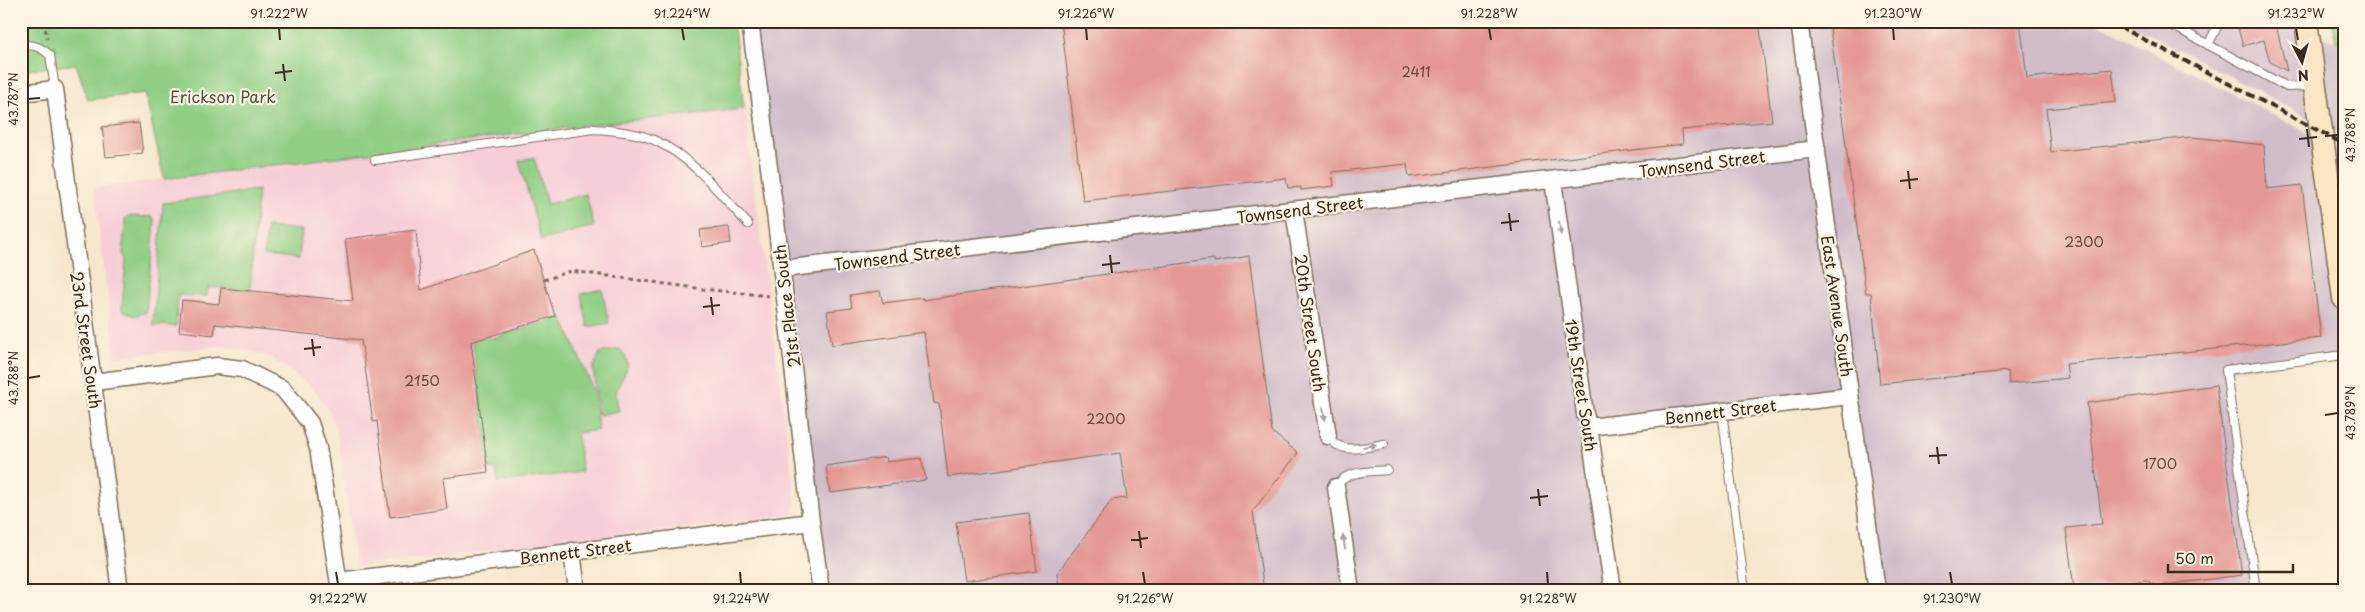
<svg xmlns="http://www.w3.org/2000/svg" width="2365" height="612" viewBox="0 0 2365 612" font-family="'Playpen Sans',sans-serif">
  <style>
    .built { fill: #f6cfd8 }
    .industrial { fill: #d1bdca }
    .green { fill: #91cf85; stroke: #667c52 }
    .building { fill: #e49795 }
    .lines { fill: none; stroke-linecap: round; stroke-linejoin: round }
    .lane-casing { stroke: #7c6c5c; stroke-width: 10 }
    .street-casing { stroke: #7c6c5c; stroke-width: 19 }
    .secondary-casing { stroke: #7c6c5c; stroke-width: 25 }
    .path { stroke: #7c6c5c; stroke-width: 3; stroke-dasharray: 4 4; stroke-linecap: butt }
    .lane { stroke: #fff; stroke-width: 8 }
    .street { stroke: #fff; stroke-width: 16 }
    .secondary { stroke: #f9e7c3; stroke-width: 22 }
    .rail { stroke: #3b2a1e; stroke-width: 4; stroke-dasharray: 8 4; stroke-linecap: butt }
    .oneway { fill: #a79f9a }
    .ticks { fill: none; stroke: #3b2a1e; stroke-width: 2 }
    .labels { text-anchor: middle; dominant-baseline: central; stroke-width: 4.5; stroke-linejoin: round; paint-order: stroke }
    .number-label { font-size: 14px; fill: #65453c }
    .park-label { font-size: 16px; fill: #505338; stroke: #fcf5e5 }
    .street-label { font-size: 16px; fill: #3b2a1e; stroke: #fcf5e5 }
    .neatline { fill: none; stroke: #3b2a1e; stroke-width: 2 }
    .ticks-label { font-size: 12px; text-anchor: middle; fill: #3b2a1e }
  </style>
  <rect width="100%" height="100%" fill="#fcf5e5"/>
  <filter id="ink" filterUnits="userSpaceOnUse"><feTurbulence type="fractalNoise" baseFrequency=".02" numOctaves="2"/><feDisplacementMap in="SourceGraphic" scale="10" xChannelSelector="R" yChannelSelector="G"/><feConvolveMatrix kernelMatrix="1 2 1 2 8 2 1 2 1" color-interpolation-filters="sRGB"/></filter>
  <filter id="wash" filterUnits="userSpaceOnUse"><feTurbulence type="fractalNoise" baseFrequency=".0096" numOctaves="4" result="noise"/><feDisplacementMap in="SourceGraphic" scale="20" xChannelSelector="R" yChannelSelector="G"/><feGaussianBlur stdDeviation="1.12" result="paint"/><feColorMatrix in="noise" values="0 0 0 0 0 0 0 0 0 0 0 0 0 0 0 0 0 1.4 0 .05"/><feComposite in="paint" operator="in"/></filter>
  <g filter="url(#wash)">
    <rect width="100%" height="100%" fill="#f6e7ce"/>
    <path class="built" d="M 744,109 L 796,505 L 793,515 L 356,567 L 337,433 L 330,413 L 317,393 L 304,381 L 271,357 L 246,350 L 221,346 L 115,357 L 94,188 L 597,124 Z"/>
    <path class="industrial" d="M 752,21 L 2093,21 L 2344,152 L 2344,356 L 2226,370 L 2256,591 L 1876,591 L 1850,396 L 1590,427 L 1613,591 L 821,591 Z
      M 2124,21 L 2295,21 L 2344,46 L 2344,136 Z"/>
    <path class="green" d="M 21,21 L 733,21 L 744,109 L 597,124 L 164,179 L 145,93 L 88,100 L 76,64 L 21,71 Z
      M 2331,21 L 2344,21 L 2344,45 L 2336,41 Z
      M 534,157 L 547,204 L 586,194 L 594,226 L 541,240 L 519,161 Z
      M 258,190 L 250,290 L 208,287 L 207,296 L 178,295 L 176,326 L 153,325 L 163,203 Z
      M 128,216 L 153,217 L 155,222 L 146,312 L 134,316 L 122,310 L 126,259 L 123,254 L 125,219 Z
      M 267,227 L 302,230 L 299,259 L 264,255 Z
      M 602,289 L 609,323 L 588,327 L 581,294 Z
      M 562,317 L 594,391 L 598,430 L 577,433 L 582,472 L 498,482 L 496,469 L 489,469 L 471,327 L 484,325 L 490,339 Z
      M 620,349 C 637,367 619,376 616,394 C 616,399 618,406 619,411 L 599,415 L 593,368 L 600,353 Z"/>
    <g id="blocks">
      <path class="building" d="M 1061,21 L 1759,21 L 1772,121 L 1682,130 L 1683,144 L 1409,177 L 1407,164 L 1332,172 L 1334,186 L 1301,190 L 1301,187 L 1288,188 L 1286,178 L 1083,201 Z
        M 1829,21 L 2020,21 L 2027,78 L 2112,69 L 2116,102 L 2046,109 L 2051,152 L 2192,137 L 2264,145 L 2267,189 L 2302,185 L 2321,338 L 2066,364 L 2068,378 L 2009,384 L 2008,371 L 1880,384 L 1871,293 L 1866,293 Z
        M 2236,21 L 2275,21 L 2287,71 L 2270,62 L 2264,40 L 2243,46 Z
        M 139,123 L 143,153 L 106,157 L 102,127 Z
        M 729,227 L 731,243 L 702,247 L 700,230 Z
        M 416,230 L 421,290 L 534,250 L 555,316 L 471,342 L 488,472 L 443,478 L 447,509 L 390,517 L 377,421 L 373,422 L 361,340 L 215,324 L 214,335 L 179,331 L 182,300 L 219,304 L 221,288 L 353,301 L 345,239 Z
        M 1249,256 L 1272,432 L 1298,453 L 1253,511 L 1264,591 L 1060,591 L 1057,573 L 1112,500 L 1127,498 L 1120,453 L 948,477 L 939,404 L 934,403 L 924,332 L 832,345 L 827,311 L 852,308 L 850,295 L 880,291 L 883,303 L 923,298 L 923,300 L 1214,259 L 1214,262 Z
        M 2216,385 L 2242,575 L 2156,586 L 2146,580 L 2074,589 L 2066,528 L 2102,524 L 2087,403 Z
        M 886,457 L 887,462 L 921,458 L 926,480 L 830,493 L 826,466 Z
        M 1029,513 L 1037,571 L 964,581 L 956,522 Z"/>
    </g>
  </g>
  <g filter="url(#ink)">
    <use href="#blocks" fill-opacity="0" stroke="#7c6c5c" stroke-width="1"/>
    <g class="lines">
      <defs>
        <path id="lane" d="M 2164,21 L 2287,87 L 2313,86
          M 2208,45 L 2220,21
          M 21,47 C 32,42 42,48 50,55 L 55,89
          M 375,160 L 594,129 C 616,131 639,132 658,142 C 694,159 722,196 748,224
          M 1722,411 L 1745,591
          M 1328,436 C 1340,456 1364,447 1384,444
          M 1336,487 C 1345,470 1370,472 1387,470
          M 2256,591 L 2226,370 L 2344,355"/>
        <path id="street" d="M 750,21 L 776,221 L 811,522 L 821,591
          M 1799,21 L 1877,591
          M 21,93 L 55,89 L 120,591
          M 1553,180 L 1585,414 L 1589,427 L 1613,591
          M 1294,210 L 1328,436
          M 782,269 L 1817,149
          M 94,382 L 217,366 L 242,369 L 283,389 L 310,423 L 318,448 L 340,591
          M 1589,427 L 1850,396
          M 1336,487 L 1351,591
          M 572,551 L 577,591
          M 339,581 L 811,522"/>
        <path id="secondary" d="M 2306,21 L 2344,298"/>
      </defs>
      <use href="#lane" class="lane-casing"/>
      <use href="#street" class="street-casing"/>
      <use href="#secondary" class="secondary-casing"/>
      <path class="path" d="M 44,21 L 47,39
        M 544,280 L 571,271 L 703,289 L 770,296"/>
      <use href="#lane" class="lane"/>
      <use href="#street" class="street"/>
      <use href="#secondary" class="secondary"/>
      <path class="rail" d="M 2109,21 L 2344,144"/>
    </g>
    <defs><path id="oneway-solid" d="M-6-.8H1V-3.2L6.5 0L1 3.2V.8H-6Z" transform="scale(1.25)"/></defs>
    <g class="oneway">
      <use href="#oneway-solid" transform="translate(1560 228) rotate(82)"/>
      <use href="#oneway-solid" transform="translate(1324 414) rotate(82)"/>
      <use href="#oneway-solid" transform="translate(1370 446) rotate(-8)"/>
      <use href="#oneway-solid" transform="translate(1344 542) rotate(-98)"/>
    </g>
  </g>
  <path class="ticks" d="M 279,28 L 280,40M 682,28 L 684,40M 1086,28 L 1087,40M 1489,28 L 1491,40M 1893,28 L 1894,40M 2296,28 L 2298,40M 283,64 L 285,81M 275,73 L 292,71M 28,99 L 40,98M 2307,129 L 2309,147M 2325,136 L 2338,135M 2299,139 L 2317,137M 1908,171 L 1910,189M 1900,181 L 1918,179M 1509,213 L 1511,231M 1501,223 L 1519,221M 1110,255 L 1112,273M 1102,265 L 1120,263M 711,297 L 713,315M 703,307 L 720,305M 312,339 L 314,356M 304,349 L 321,347M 28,378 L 40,376M 2325,415 L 2338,413M 1937,447 L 1939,464M 1929,456 L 1947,455M 1538,489 L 1540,506M 1530,498 L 1548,496M 1139,531 L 1141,548M 1131,540 L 1148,538M 336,572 L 338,584M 740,572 L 741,584M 1143,572 L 1145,584M 1547,572 L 1548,584M 1950,572 L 1952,584"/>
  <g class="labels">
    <g class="number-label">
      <text x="1416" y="71">2411</text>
      <text x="2084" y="241">2300</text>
      <text x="422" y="380">2150</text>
      <text x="1106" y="418">2200</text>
      <text x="2160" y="463">1700</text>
    </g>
    <g class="park-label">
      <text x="223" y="96">Erickson Park</text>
    </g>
    <g class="street-label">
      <text transform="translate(1702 163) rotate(-7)">Townsend Street</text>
      <text transform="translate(1300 209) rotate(-7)">Townsend Street</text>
      <text transform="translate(897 256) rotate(-7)">Townsend Street</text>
      <text transform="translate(786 306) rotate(-97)">21st Place South</text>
      <text transform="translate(1838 306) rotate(82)">East Avenue South</text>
      <text transform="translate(1311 323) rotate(82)">20th Street South</text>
      <text transform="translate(87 340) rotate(82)">23rd Street South</text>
      <text transform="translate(1582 385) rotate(81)">19th Street South</text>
      <text transform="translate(1720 411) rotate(-7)">Bennett Street</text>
      <text transform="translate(575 551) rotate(-7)">Bennett Street</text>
    </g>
  </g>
  <rect width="2365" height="612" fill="none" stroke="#fcf5e5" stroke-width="55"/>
  <g transform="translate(2302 62) rotate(174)" stroke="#fcf5e5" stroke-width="4" paint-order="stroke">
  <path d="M0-4L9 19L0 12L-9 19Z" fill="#3b2a1e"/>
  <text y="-8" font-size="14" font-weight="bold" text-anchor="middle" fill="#3b2a1e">N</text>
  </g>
  <path d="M2168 564v8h125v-8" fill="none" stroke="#3b2a1e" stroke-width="2.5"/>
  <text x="2175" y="564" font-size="15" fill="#3b2a1e" stroke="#fcf5e5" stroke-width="4" paint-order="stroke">50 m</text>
  <rect x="28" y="28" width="2310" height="556" class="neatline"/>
  <g class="ticks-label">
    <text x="279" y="18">91.222°W</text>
    <text x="682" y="18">91.224°W</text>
    <text x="1086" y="18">91.226°W</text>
    <text x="1489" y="18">91.228°W</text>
    <text x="1893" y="18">91.230°W</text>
    <text x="2296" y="18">91.232°W</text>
    <text transform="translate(14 99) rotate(-90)" y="4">43.787°N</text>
    <text transform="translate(2351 135) rotate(-90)" y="4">43.788°N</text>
    <text transform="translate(14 378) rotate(-90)" y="4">43.788°N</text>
    <text transform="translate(2351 413) rotate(-90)" y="4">43.789°N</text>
    <text x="338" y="603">91.222°W</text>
    <text x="741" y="603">91.224°W</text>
    <text x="1145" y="603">91.226°W</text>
    <text x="1548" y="603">91.228°W</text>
    <text x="1952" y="603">91.230°W</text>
  </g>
</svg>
